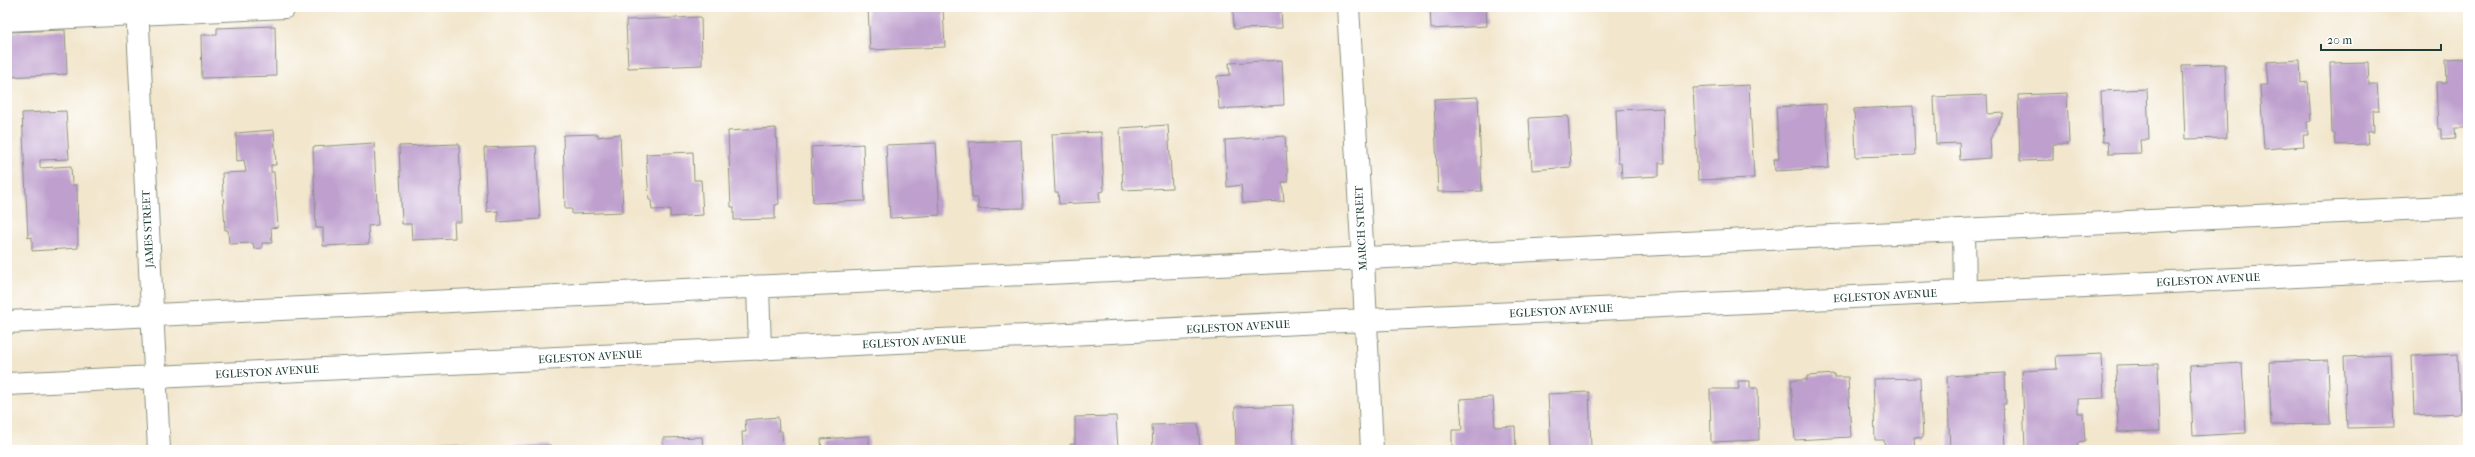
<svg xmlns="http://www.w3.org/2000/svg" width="2475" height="457" viewBox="0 0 2475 457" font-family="'IM FELL French Canon',serif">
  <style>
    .building { fill: #be9fcd }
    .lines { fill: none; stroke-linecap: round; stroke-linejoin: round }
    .service-casing { stroke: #889280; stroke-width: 24 }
    .minor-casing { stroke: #889280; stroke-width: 24 }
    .service { stroke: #fff; stroke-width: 22 }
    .minor { stroke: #fff; stroke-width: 22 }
    .labels { text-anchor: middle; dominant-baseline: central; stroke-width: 3.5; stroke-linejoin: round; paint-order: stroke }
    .street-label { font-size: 11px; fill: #1f3d34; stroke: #fff }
  </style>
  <rect width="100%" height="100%" fill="#fff"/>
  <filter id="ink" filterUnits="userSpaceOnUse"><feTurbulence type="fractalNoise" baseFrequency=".025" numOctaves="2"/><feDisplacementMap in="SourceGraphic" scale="8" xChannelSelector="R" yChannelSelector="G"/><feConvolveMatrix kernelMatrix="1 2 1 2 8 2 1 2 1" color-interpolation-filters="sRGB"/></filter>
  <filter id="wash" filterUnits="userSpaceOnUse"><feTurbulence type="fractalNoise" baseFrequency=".012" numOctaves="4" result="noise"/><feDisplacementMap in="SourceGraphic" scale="16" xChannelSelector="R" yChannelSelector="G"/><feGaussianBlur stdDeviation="0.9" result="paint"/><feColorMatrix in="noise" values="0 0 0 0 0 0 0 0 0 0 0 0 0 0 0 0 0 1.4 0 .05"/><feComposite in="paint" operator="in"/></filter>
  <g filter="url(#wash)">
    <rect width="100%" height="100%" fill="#f2e6cc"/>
    <g id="blocks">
      <path class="building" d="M 868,7 L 943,7 L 945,47 L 870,50 Z
        M 1233,7 L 1281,7 L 1282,28 L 1234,29 Z
        M 1430,7 L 1486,7 L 1487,26 L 1431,29 Z
        M 701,17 L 702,65 L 628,68 L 626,20 Z
        M 275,26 L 276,76 L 202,78 L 201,35 L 217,35 L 217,28 Z
        M 65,30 L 67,74 L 7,77 L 7,32 Z
        M 2468,58 L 2468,128 L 2455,128 L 2456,138 L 2441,139 L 2441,129 L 2438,129 L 2436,82 L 2447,82 L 2446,59 Z
        M 1282,60 L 1284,105 L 1219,109 L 1217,76 L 1230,75 L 1229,63 Z
        M 2300,60 L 2301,83 L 2308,82 L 2311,121 L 2307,122 L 2308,135 L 2303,135 L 2304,146 L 2264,149 L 2260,85 L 2268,85 L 2266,62 Z
        M 2368,62 L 2369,84 L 2377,84 L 2379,110 L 2373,110 L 2374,132 L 2367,132 L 2368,144 L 2335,145 L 2334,133 L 2332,133 L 2330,63 Z
        M 2225,64 L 2227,138 L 2185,139 L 2182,65 Z
        M 1749,85 L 1754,178 L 1698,180 L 1693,88 Z
        M 2147,89 L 2149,140 L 2140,140 L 2141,153 L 2109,154 L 2108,142 L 2103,142 L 2101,91 Z
        M 2067,93 L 2069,144 L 2053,144 L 2053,160 L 2020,161 L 2018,95 Z
        M 1987,95 L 1988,114 L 2004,113 L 1990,139 L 1991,158 L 1960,160 L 1959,143 L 1936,144 L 1934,97 Z
        M 1478,97 L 1482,191 L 1438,192 L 1434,99 Z
        M 1826,104 L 1829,168 L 1775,171 L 1774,159 L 1779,159 L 1776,107 Z
        M 1913,106 L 1915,155 L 1856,157 L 1854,109 Z
        M 1663,108 L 1665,163 L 1659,163 L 1659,176 L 1622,178 L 1621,163 L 1618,163 L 1616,110 Z
        M 66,111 L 69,159 L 40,160 L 40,168 L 71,166 L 72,185 L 77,185 L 78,248 L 32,251 L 32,237 L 28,238 L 22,113 Z
        M 1568,116 L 1571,167 L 1532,170 L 1529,118 Z
        M 1168,125 L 1172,188 L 1123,190 L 1120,128 Z
        M 776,128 L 779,204 L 775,205 L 775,219 L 734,220 L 734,207 L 731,207 L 728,131 Z
        M 274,130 L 276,165 L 271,165 L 271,172 L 274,172 L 278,227 L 271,228 L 272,243 L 262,243 L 262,248 L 254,249 L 253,243 L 229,244 L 228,230 L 225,230 L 222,173 L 246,172 L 244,160 L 237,161 L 236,133 Z
        M 1101,132 L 1104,191 L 1099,192 L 1100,202 L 1059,204 L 1058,192 L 1055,192 L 1052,134 Z
        M 598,134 L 598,137 L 620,134 L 623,212 L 572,214 L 572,209 L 565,209 L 563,135 Z
        M 1285,136 L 1288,182 L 1282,182 L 1284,201 L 1243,203 L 1241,185 L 1227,187 L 1225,140 Z
        M 1021,140 L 1024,208 L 978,209 L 978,198 L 972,198 L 969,142 Z
        M 374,143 L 378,225 L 368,226 L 369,244 L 323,246 L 323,228 L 316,228 L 313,147 Z
        M 936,143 L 940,215 L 890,218 L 886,145 Z
        M 459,144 L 462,222 L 454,222 L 455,238 L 412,240 L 411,224 L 402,224 L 399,146 Z
        M 863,144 L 865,201 L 813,203 L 811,147 Z
        M 536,146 L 540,219 L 498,222 L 498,211 L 487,212 L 484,148 Z
        M 693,152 L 694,180 L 701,180 L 703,215 L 670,217 L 670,209 L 652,210 L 651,200 L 649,200 L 646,154 Z
        M 2102,354 L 2104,398 L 2078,399 L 2078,413 L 2083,413 L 2085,441 L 2078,442 L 2078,450 L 2025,450 L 2022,371 L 2057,369 L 2056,356 Z
        M 2458,354 L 2460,413 L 2414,415 L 2412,356 Z
        M 2391,355 L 2394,427 L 2347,428 L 2344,357 Z
        M 2328,360 L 2330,424 L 2271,425 L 2269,362 Z
        M 2242,363 L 2246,433 L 2193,436 L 2190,366 Z
        M 2158,364 L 2160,431 L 2118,432 L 2116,365 Z
        M 2005,373 L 2006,404 L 2003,404 L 2005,450 L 1950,450 L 1947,376 Z
        M 1834,374 L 1834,377 L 1848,377 L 1851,437 L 1795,440 L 1791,380 L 1807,380 L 1807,376 Z
        M 1920,378 L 1923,438 L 1914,437 L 1915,450 L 1885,450 L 1884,440 L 1875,440 L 1873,379 Z
        M 1738,381 L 1750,381 L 1750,388 L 1758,388 L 1759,440 L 1711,442 L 1710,389 L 1739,389 Z
        M 1589,392 L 1591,448 L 1551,450 L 1548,394 Z
        M 1493,397 L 1495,427 L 1515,426 L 1516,450 L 1452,450 L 1452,430 L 1462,430 L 1460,399 Z
        M 1293,405 L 1294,450 L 1236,450 L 1235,407 Z
        M 1116,416 L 1118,450 L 1070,450 L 1070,444 L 1075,444 L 1075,417 Z
        M 778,417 L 779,431 L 782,431 L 783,450 L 743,450 L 742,432 L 746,432 L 745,420 Z
        M 1198,424 L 1200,450 L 1153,450 L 1152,425 Z
        M 869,436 L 869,450 L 822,450 L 821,439 Z
        M 702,437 L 703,450 L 663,450 L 663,438 Z
        M 551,445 L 551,450 L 495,450 L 495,448 Z
        M 467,446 L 467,450 L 422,450 L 422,448 Z"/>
    </g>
  </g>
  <g filter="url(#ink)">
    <use href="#blocks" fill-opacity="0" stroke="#889280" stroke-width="1"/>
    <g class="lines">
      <defs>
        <path id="service" d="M 7,20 L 285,7"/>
        <path id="minor" d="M 137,7 L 159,450
          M 1348,7 L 1363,260 L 1372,450
          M 1964,231 L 1965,292
          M 758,287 L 760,349
          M 7,322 L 2468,206
          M 7,384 L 2468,268"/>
      </defs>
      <use href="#service" class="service-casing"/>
      <use href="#minor" class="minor-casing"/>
      <use href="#service" class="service"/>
      <use href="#minor" class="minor"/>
    </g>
  </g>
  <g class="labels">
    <g class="street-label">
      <text transform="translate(1361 228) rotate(-93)">MARCH STREET</text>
      <text transform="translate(148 229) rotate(-93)">JAMES STREET</text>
      <text transform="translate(2208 280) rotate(-3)">EGLESTON AVENUE</text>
      <text transform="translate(1885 296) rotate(-3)">EGLESTON AVENUE</text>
      <text transform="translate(1561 311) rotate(-3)">EGLESTON AVENUE</text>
      <text transform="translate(1238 327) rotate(-3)">EGLESTON AVENUE</text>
      <text transform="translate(914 342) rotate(-3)">EGLESTON AVENUE</text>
      <text transform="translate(590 357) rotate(-3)">EGLESTON AVENUE</text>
      <text transform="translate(267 372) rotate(-3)">EGLESTON AVENUE</text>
    </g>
  </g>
  <rect width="2475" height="457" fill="none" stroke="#fff" stroke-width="24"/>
  <path d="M2321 44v6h120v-6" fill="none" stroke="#1f3d34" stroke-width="2"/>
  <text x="2327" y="44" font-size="12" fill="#1f3d34" stroke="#ffffff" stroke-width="3" paint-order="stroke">20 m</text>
</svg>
